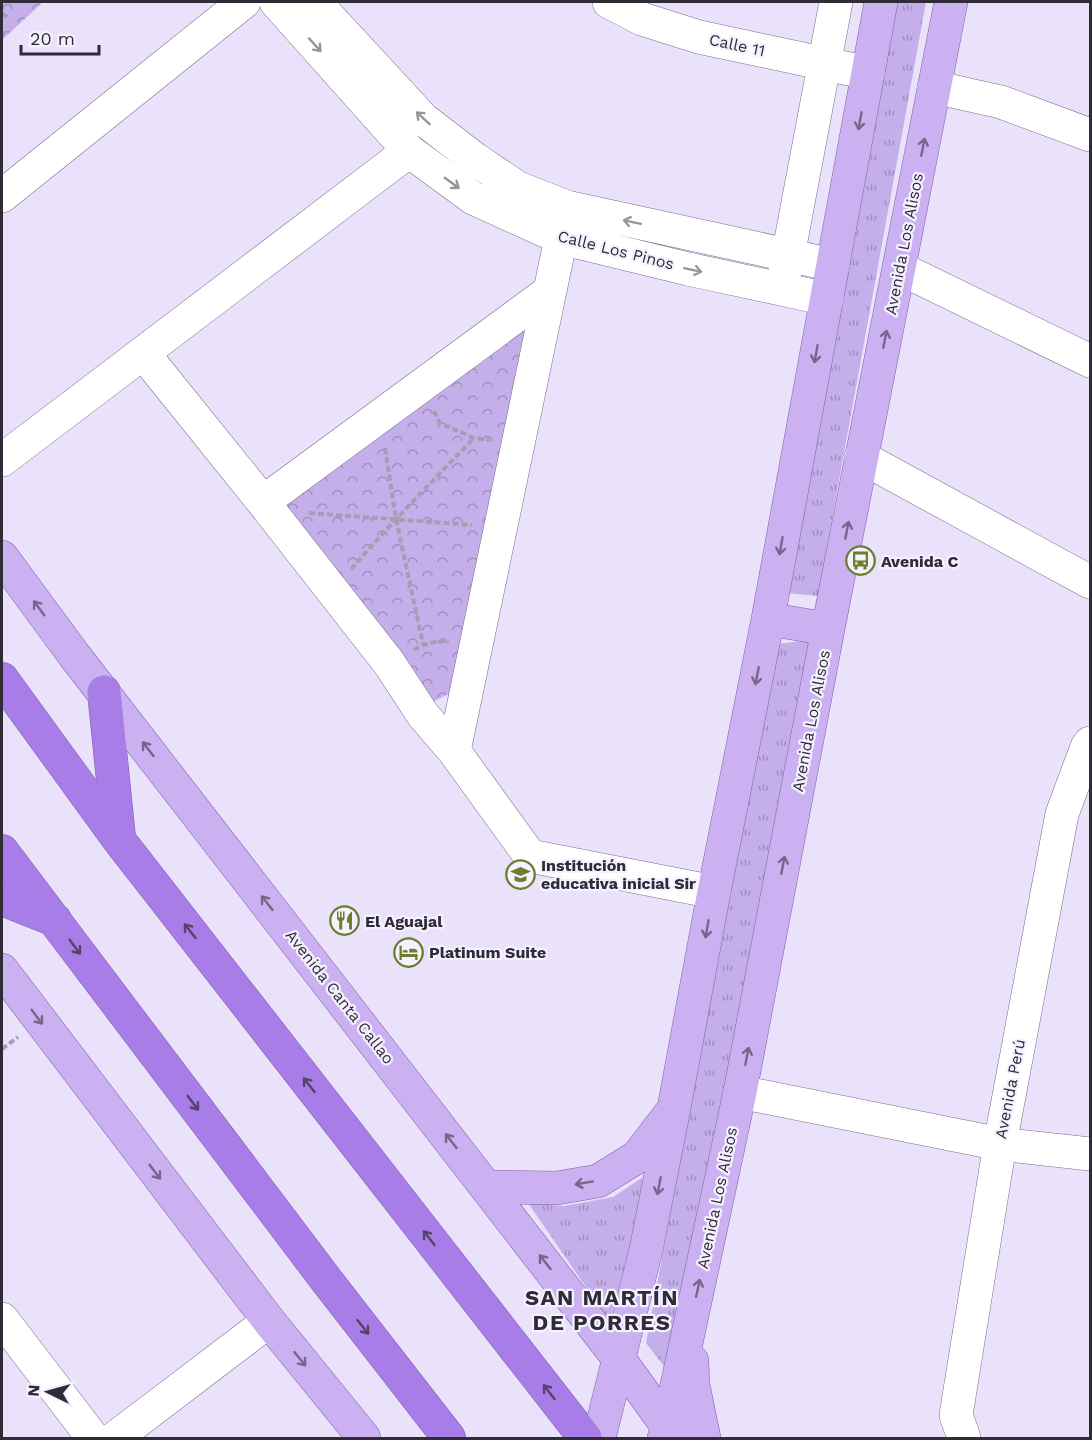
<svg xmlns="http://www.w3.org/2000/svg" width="1092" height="1440" viewBox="0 0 1092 1440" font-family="'Work Sans',sans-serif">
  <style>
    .grass { fill: url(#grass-tufts) }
    .park { fill: url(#park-crowns) }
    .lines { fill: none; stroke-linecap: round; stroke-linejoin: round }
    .minor-casing { stroke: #786e8a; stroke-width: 34 }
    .major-casing { stroke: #7e60a9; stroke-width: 34 }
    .highway-casing { stroke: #7e60a9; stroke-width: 34 }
    .path { stroke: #a59eb3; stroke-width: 4; stroke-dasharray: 6 3; stroke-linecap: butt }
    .minor { stroke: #fff; stroke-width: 33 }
    .major { stroke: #cbb1f1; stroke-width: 33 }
    .highway { stroke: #a97de7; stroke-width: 33 }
    .oneway { stroke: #97959b }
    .oneway2 { stroke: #75678b }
    .oneway3 { stroke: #54446c }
    .labels { text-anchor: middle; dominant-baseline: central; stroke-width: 4.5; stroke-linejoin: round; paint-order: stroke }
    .street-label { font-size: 16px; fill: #2f2b37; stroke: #f5f1fe }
    .poi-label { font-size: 16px; font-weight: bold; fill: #2f2b37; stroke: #f5f1fe; text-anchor: start }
    .district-label { font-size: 22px; font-weight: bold; letter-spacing: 1.5px; fill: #2f2b37; stroke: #f5f1fe }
  </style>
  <defs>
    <pattern id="grass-tufts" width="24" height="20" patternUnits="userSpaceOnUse" patternTransform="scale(1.5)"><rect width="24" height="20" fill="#c5afea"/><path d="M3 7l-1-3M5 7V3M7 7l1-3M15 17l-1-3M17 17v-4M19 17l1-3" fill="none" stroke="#a08fbe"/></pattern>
    <pattern id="park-crowns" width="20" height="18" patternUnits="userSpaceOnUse" patternTransform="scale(1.5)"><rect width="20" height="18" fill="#c5afea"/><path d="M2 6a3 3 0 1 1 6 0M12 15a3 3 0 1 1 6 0" fill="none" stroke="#a08fbe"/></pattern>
  </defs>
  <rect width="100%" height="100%" fill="#eae1fb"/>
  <path class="grass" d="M 893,2 L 926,2 L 818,596 L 784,593 Z
    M 809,640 L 670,1374 L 646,1343 L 777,644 Z
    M 649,1173 L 610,1322 L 528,1203 L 564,1206 L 613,1197 Z"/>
  <path class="park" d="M 2,2 L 43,2 L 2,40 Z
    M 528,324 L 454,691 L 433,702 L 276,503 Z"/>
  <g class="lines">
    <defs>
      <path id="minor" d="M 276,2 L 409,151 L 473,198 L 561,238 L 688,269 L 827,299
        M 315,2 L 423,119 L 475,159 L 518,188 L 567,207 L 833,265
        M 609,2 L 642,19 L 699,37 L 868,73
        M 934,87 L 1001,102 L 1090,135
        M 2,196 L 244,2
        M 899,268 L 1090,361
        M 784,277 L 836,2
        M 143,353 L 263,502 L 389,663 L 423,715 L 454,751 L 530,856 L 714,892
        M 861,457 L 1090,582
        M 2,460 L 409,151
        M 263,502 L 550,291
        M 454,751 L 561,238
        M 740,1092 L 1000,1144 L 1090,1154
        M 2,1319 L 93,1438
        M 115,1438 L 269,1321
        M 964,1438 L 956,1415 L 1000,1144 L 1062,814 L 1087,747 L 1090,743"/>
      <path id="major" d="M 2,557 L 74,655 L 619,1359 L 675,1437
        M 768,619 L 828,629
        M 2,970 L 269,1321 L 364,1438
        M 486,1187 L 557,1188 L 598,1181 L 637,1157 L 670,1114
        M 692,1361 L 693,1385 L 704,1438
        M 599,1438 L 646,1250 L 674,1108 L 714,892 L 768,619 L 881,2
        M 664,1438 L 668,1427 L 740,1092 L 828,629 L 951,2"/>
      <path id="highway" d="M 2,679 L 119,840 L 585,1438
        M 104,692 L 119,838
        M 2,851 L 327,1281 L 449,1438
        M 2,899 L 55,920"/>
    </defs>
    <use href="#minor" class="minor-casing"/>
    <use href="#major" class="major-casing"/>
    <use href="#highway" class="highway-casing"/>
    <path class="path" d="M 2,14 L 8,17
      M 434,411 L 440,423 L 474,438 L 490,440
      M 385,448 L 396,519 L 423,644
      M 309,513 L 472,525
      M 351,569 L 396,519 L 474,438
      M 414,650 C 425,643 436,641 449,641
      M 2,1049 L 18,1037"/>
    <use href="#minor" class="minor"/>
    <use href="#major" class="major"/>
    <use href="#highway" class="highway"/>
  </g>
  <defs><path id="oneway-shaft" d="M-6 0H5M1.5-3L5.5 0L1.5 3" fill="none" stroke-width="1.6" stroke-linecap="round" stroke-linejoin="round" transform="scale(1.5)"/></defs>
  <g class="oneway">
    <use href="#oneway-shaft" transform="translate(315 45) rotate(48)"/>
    <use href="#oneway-shaft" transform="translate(423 118) rotate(-137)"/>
    <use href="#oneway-shaft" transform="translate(452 183) rotate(36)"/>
    <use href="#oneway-shaft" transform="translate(632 222) rotate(-168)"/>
    <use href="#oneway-shaft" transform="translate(693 270) rotate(12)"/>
  </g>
  <g class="oneway2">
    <use href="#oneway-shaft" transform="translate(860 121) rotate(100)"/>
    <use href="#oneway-shaft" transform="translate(923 147) rotate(-79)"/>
    <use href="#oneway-shaft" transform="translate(885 339) rotate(-79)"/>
    <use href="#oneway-shaft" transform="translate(816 354) rotate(100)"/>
    <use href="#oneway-shaft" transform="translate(847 530) rotate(-79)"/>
    <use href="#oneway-shaft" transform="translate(781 546) rotate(100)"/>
    <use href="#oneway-shaft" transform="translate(39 608) rotate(-126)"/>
    <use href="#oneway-shaft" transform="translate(757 676) rotate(101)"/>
    <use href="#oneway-shaft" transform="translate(148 749) rotate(-128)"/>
    <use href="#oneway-shaft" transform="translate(783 865) rotate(-79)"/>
    <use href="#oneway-shaft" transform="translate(267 903) rotate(-128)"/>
    <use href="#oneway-shaft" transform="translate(707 929) rotate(100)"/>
    <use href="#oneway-shaft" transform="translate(37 1017) rotate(53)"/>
    <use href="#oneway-shaft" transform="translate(747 1056) rotate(-79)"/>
    <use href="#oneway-shaft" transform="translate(451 1141) rotate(-128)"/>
    <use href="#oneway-shaft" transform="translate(155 1172) rotate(53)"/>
    <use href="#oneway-shaft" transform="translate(584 1183) rotate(170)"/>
    <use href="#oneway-shaft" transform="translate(659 1186) rotate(101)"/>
    <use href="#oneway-shaft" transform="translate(545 1262) rotate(-128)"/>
    <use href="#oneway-shaft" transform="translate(698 1288) rotate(-78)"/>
    <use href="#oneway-shaft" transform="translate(300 1359) rotate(51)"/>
  </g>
  <g class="oneway3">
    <use href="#oneway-shaft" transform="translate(190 931) rotate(-128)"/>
    <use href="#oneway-shaft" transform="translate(75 947) rotate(53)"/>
    <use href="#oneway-shaft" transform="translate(309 1085) rotate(-128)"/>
    <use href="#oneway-shaft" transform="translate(193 1103) rotate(53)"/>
    <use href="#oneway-shaft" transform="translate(429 1238) rotate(-128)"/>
    <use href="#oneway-shaft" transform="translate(363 1327) rotate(52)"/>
    <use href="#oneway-shaft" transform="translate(549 1392) rotate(-128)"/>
  </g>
  <defs>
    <symbol id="bus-ring" viewBox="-11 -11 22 22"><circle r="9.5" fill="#f5f1fe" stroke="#6b7e2e" stroke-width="1.5"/><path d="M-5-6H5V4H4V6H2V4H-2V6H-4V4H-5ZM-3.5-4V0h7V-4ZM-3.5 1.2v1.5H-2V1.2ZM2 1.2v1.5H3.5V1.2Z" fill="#6b7e2e"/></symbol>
    <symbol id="school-ring" viewBox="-11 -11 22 22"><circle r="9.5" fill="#f5f1fe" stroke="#6b7e2e" stroke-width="1.5"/><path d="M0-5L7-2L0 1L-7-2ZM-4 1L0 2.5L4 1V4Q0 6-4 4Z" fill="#6b7e2e"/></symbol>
    <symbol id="restaurant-ring" viewBox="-11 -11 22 22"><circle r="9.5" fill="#f5f1fe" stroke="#6b7e2e" stroke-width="1.5"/><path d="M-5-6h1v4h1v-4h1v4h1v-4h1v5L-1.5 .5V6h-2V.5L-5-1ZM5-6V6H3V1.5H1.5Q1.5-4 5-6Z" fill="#6b7e2e"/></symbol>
    <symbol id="hotel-ring" viewBox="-11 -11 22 22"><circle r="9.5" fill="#f5f1fe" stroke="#6b7e2e" stroke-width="1.5"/><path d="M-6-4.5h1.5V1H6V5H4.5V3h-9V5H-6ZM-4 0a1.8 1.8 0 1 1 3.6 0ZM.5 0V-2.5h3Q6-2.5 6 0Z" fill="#6b7e2e"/></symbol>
  </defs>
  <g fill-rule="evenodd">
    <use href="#bus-ring" x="844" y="544" width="33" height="33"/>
    <use href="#school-ring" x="504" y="858" width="33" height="33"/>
    <use href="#restaurant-ring" x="328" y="904" width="33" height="33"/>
    <use href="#hotel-ring" x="392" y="936" width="33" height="33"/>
  </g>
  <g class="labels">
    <g class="street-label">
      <text transform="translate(737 45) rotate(12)">Calle 11</text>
      <text transform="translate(904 244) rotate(-79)">Avenida Los Alisos</text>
      <text transform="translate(616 250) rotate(14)">Calle Los Pinos</text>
      <text transform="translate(811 721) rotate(-79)">Avenida Los Alisos</text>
      <text transform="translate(340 997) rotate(52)">Avenida Canta Callao</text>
      <text transform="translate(1010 1089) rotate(-79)">Avenida Perú</text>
      <text transform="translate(717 1198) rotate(-78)">Avenida Los Alisos</text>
    </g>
    <g class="poi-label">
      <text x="881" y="561">Avenida C</text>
      <text x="541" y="865">Institución<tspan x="541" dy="18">educativa inicial Sir</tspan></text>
      <text x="365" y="921">El Aguajal</text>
      <text x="429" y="952">Platinum Suite</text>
    </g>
    <g class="district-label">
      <text x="602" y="1297">SAN MARTÍN<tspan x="602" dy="25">DE PORRES</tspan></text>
    </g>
  </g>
  <rect width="1092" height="1440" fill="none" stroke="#2f2b37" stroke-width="6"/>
  <g transform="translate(48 1392) rotate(275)" stroke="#f5f1fe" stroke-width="4.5" paint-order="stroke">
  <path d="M0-4.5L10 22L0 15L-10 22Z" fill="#2f2b37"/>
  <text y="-9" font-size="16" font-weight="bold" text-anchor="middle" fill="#2f2b37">N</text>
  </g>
  <path d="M21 45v9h78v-9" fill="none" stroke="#2f2b37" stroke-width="3"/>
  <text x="30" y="45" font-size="18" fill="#2f2b37" stroke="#f5f1fe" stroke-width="4.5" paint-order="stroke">20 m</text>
</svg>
